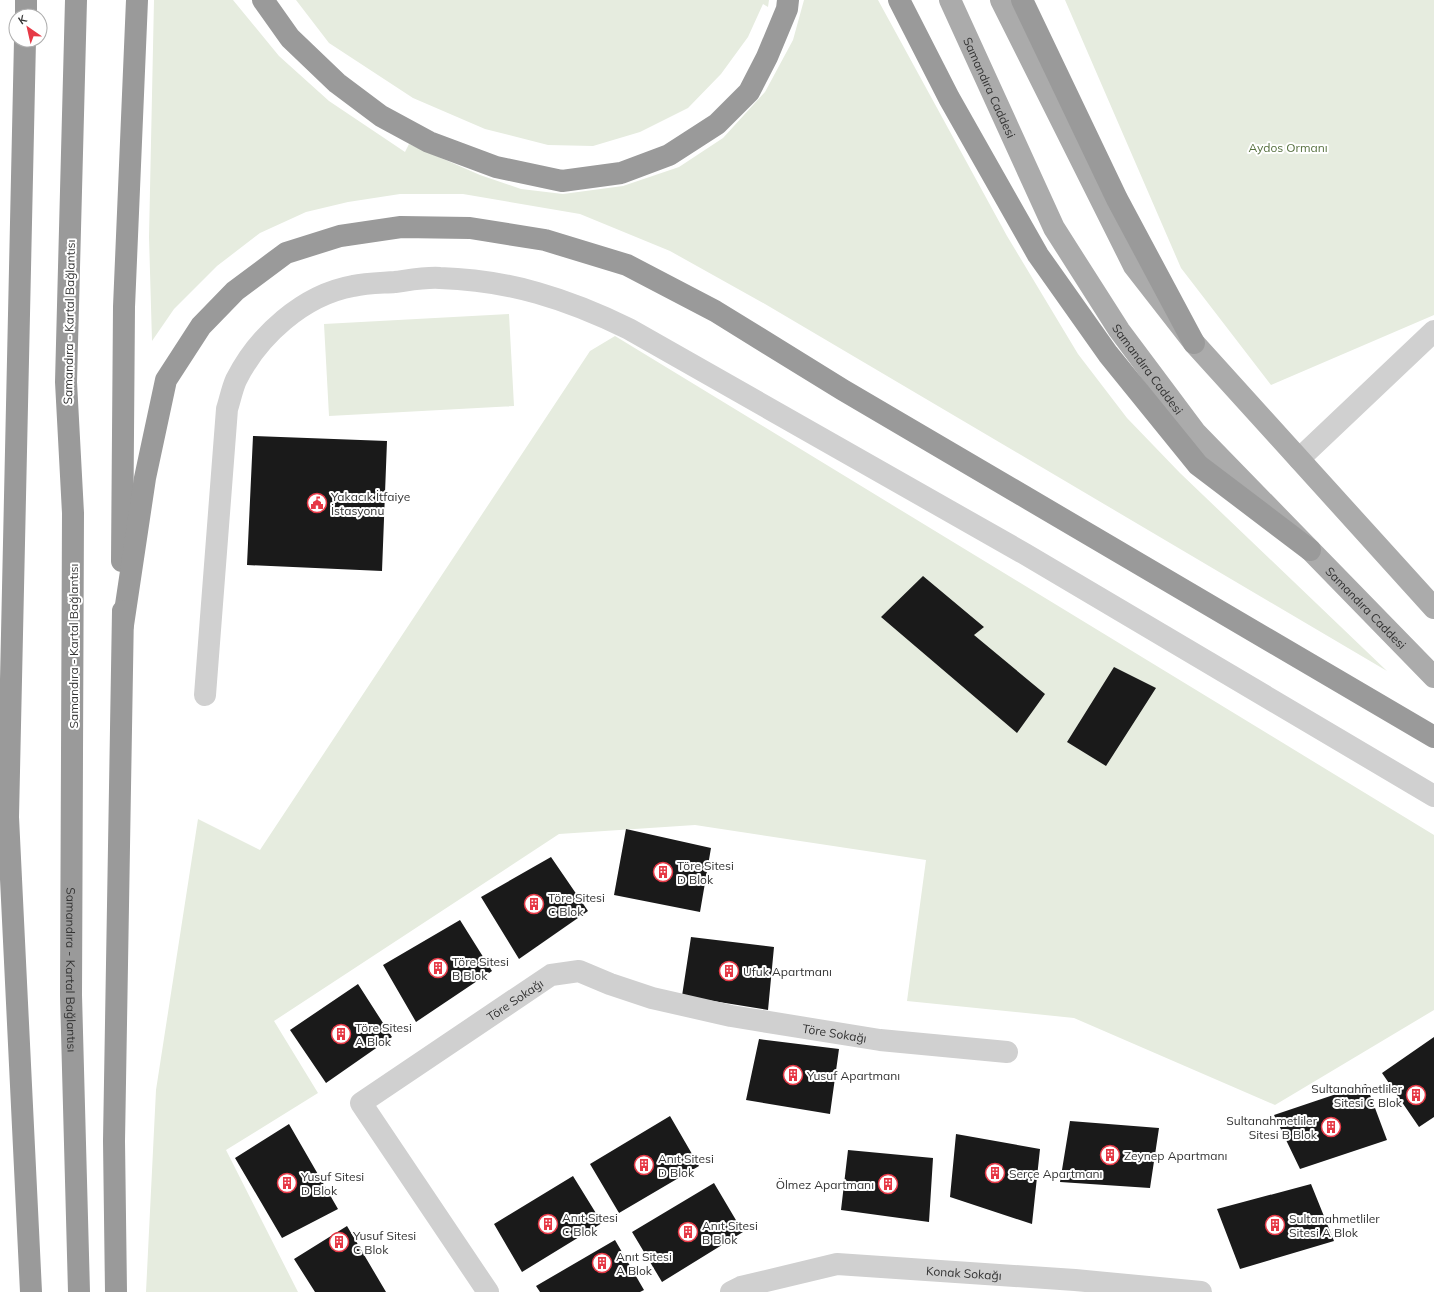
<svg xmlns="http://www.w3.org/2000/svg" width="1434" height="1292" viewBox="0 0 1434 1292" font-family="Mulish,sans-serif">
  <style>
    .green { fill: #e6ecdf }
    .building { fill: #1a1a1a }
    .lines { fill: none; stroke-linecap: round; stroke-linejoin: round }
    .minor { stroke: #d0d0d0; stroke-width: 22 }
    .major { stroke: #ababab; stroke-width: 22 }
    .highway { stroke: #9a9a9a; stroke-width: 22 }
    .labels { text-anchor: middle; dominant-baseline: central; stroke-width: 4; stroke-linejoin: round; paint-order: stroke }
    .street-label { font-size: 12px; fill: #333; stroke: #fff }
    .park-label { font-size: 12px; fill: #56703f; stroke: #fff }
    .poi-label { font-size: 12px; fill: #333; stroke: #fff; text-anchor: start }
  </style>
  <rect width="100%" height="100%" fill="#fff"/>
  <path class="green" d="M 154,0 L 233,0 L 279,56 L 329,101 L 405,152 L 409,144 L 480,175 L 521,189 L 563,194 L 623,186 L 679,167 L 723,138 L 765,92 L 793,40 L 804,0 L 878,0 L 1007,236 L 1078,354 L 1127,418 L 1180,473 L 1387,671 L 765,304 L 670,251 L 580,214 L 463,194 L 400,194 L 348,202 L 306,212 L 260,233 L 217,266 L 174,309 L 152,341 L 149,237 Z
    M 296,0 L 769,0 L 768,7 L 763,4 L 748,37 L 721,74 L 688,108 L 640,132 L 593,146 L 548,145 L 485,129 L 413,98 L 329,43 Z
    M 1065,0 L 1434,0 L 1434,315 L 1271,385 L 1181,268 Z
    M 509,314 L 514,406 L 329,416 L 324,324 Z
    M 615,336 L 1434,835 L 1434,1010 L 1275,1105 L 1074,1018 L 907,1001 L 926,860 L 695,825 L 559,834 L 274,1021 L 318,1093 L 226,1150 L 298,1292 L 146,1292 L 156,1090 L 198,819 L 260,850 L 590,351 Z"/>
  <path class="building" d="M 253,436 L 387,441 L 382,571 L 247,565 Z
    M 923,576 L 984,627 L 974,635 L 1045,694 L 1017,733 L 881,617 Z
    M 1114,667 L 1156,688 L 1106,766 L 1067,742 Z
    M 626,829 L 711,848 L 700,912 L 614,895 Z
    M 551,857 L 588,911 L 519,959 L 481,897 Z
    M 460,920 L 492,971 L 416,1022 L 383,965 Z
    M 691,937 L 774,947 L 768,1010 L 682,996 Z
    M 358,984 L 392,1037 L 326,1083 L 290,1030 Z
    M 1434,1037 L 1434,1117 L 1419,1127 L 1382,1073 Z
    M 759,1039 L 839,1049 L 830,1114 L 746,1100 Z
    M 1366,1084 L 1387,1140 L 1300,1169 L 1274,1115 Z
    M 670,1116 L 699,1166 L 619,1213 L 590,1164 Z
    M 1070,1121 L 1159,1128 L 1150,1188 L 1060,1182 Z
    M 289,1124 L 338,1209 L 282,1238 L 235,1158 Z
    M 956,1134 L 1040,1149 L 1032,1224 L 950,1197 Z
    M 848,1150 L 933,1158 L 929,1222 L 841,1210 Z
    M 573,1176 L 602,1223 L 522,1272 L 494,1224 Z
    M 714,1183 L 743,1232 L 662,1282 L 632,1232 Z
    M 1311,1184 L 1334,1241 L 1240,1269 L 1217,1209 Z
    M 347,1226 L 386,1292 L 315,1292 L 294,1259 Z
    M 615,1240 L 644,1290 L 640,1292 L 540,1292 L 536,1286 Z"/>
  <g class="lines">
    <g class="minor">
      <path d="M 1299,459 L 1434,331"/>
      <path d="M 205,695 L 227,409 C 230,400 232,389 236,380 C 258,336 303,295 353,286 C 366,283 381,283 395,282 C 410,280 426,277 440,278 C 509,280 568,299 629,329 L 1025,554 L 1434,796"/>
      <path id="s1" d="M 488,1292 L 361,1103 L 551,975 L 579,971 L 610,984 L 652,998 L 731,1016 L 880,1040 L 1007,1052"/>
      <path id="s2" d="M 731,1292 L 741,1287 L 837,1264 L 1075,1280 L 1201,1292"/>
    </g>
    <g class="major">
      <path id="s3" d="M 950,0 L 1054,228 L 1119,330 L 1196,433 L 1434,677"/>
      <path d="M 1001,0 L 1134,266 L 1194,343 L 1434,608"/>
    </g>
    <g class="highway">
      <path id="s4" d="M 76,0 L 66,382 L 73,513 L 71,995 L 79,1292"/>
      <path d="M 263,0 L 290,38 L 337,83 L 381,116 L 429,142 L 496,167 L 562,181 L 621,173 L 669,155 L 717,124 L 749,92 L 767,57 L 787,9 L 788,0"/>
      <path d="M 899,0 L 949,98 L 1038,255 L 1108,354 L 1198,465 L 1310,550"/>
      <path d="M 1022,0 L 1117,199 L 1194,343"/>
      <path d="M 26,16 L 26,0"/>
      <path d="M 25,40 L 8,817 L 31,1292"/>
      <path d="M 122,561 L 124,307 L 137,0"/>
      <path d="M 123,625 L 145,478 L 166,380 L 201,326 L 235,291 L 286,253 L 340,236 L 401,227 L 470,228 L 545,240 L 627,265 L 715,311 L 843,390 L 1434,737"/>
      <path d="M 116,1292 L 114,1141 L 123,611"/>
    </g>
  </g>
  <defs>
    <symbol id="civic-ring" viewBox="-11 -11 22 22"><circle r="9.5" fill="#fff" stroke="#e63946" stroke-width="1.5"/><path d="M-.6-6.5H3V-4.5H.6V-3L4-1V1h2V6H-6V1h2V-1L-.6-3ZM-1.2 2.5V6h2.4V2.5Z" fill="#e63946"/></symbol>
    <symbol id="building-ring" viewBox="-11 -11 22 22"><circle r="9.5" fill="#fff" stroke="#e63946" stroke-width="1.5"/><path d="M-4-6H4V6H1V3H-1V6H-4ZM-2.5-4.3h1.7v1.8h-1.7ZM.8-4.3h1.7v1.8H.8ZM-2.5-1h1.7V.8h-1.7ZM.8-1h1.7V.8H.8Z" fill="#e63946"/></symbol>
  </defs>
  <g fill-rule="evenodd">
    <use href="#civic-ring" x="306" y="492" width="22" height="22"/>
    <use href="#building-ring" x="652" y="861" width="22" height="22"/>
    <use href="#building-ring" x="523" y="893" width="22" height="22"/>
    <use href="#building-ring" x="427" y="957" width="22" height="22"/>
    <use href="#building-ring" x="718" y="960" width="22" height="22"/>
    <use href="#building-ring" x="330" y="1023" width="22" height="22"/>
    <use href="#building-ring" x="782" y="1064" width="22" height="22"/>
    <use href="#building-ring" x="1405" y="1084" width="22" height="22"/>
    <use href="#building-ring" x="1320" y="1116" width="22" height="22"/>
    <use href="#building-ring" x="1099" y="1144" width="22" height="22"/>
    <use href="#building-ring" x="633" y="1154" width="22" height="22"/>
    <use href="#building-ring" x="984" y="1162" width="22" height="22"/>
    <use href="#building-ring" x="276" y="1172" width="22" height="22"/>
    <use href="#building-ring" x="877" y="1173" width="22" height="22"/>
    <use href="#building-ring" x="537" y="1213" width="22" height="22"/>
    <use href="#building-ring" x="1264" y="1214" width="22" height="22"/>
    <use href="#building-ring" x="677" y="1221" width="22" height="22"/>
    <use href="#building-ring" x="328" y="1231" width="22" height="22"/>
    <use href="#building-ring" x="591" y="1252" width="22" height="22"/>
  </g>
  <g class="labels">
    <g class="street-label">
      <text stroke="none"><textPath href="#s3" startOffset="96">Samandıra Caddesi</textPath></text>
      <text transform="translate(69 322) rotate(-89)">Samandıra - Kartal Bağlantısı</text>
      <text stroke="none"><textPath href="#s3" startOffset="420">Samandıra Caddesi</textPath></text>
      <text stroke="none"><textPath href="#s3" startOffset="744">Samandıra Caddesi</textPath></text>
      <text transform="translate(73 646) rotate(-90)">Samandıra - Kartal Bağlantısı</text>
      <text stroke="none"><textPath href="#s4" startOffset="970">Samandıra - Kartal Bağlantısı</textPath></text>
      <text stroke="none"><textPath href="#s1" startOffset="413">Töre Sokağı</textPath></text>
      <text stroke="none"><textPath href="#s1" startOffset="749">Töre Sokağı</textPath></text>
      <text stroke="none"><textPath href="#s2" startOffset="237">Konak Sokağı</textPath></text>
    </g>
    <g class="park-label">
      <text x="1288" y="147">Aydos Ormanı</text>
    </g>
    <g class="poi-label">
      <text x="331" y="496">Yakacık İtfaiye<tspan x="331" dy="14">İstasyonu</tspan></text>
      <text x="677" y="865">Töre Sitesi<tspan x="677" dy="14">D Blok</tspan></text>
      <text x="548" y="897">Töre Sitesi<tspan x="548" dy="14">C Blok</tspan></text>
      <text x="452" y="961">Töre Sitesi<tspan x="452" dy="14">B Blok</tspan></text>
      <text x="743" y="971">Ufuk Apartmanı</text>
      <text x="355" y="1027">Töre Sitesi<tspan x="355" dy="14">A Blok</tspan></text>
      <text x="807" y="1075">Yusuf Apartmanı</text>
      <text x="1402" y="1088" text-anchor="end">Sultanahmetliler<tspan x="1402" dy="14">Sitesi C Blok</tspan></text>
      <text x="1317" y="1120" text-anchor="end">Sultanahmetliler<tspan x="1317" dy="14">Sitesi B Blok</tspan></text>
      <text x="1124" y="1155">Zeynep Apartmanı</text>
      <text x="658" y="1158">Anıt Sitesi<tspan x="658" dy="14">D Blok</tspan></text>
      <text x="1009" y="1173">Serçe Apartmanı</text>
      <text x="301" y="1176">Yusuf Sitesi<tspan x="301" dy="14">D Blok</tspan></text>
      <text x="874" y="1184" text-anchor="end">Ölmez Apartmanı</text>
      <text x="562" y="1217">Anıt Sitesi<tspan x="562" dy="14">C Blok</tspan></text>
      <text x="1289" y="1218">Sultanahmetliler<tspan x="1289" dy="14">Sitesi A Blok</tspan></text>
      <text x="702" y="1225">Anıt Sitesi<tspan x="702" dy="14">B Blok</tspan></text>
      <text x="353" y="1235">Yusuf Sitesi<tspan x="353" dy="14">C Blok</tspan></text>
      <text x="616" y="1256">Anıt Sitesi<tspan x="616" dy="14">A Blok</tspan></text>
    </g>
  </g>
  <g transform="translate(28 28) rotate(326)"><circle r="19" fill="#ffffff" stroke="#adadad"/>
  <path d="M0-3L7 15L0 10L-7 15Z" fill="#e63946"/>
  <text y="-6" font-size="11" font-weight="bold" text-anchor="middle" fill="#333333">K</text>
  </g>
</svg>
